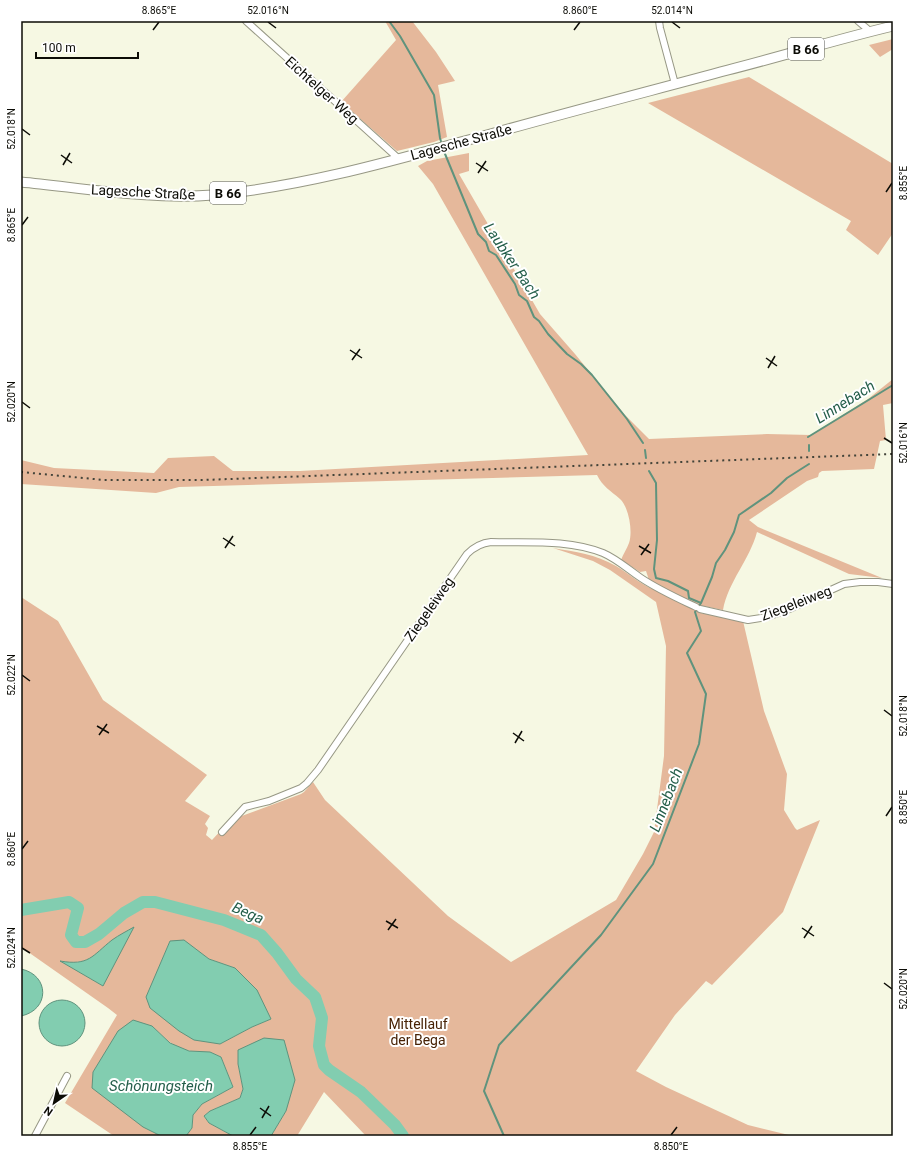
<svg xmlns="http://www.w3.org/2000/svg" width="914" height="1157" viewBox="0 0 914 1157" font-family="Roboto,sans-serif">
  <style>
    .green { fill: #e5b89b; fill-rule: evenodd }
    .water { fill: #82cdb0; stroke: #5f937d }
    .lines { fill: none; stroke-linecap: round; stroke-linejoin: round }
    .stream { stroke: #5f937d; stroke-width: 2 }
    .river { stroke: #82cdb0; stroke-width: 12 }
    .minor-casing { stroke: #979885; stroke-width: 8 }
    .primary-casing { stroke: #979885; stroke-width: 11 }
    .minor { stroke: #fff; stroke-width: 6 }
    .primary { stroke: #fff; stroke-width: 9 }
    .rail { stroke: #424339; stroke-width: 2; stroke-dasharray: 2 4; stroke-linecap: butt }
    .ticks { fill: none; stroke: #0c0c06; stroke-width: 1.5 }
    .labels { text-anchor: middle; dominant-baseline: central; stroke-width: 4; stroke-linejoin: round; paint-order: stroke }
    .shield { fill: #fff; stroke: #555551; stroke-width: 1 }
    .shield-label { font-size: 13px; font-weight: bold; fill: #0c0c06 }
    .street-label { font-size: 14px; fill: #0c0c06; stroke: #fff }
    .park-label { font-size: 14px; fill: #472205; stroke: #fff }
    .water-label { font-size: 15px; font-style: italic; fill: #245e4a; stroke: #fff }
    .neatline { fill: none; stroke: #0c0c06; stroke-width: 1.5 }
    .ticks-label { font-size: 10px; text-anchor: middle; fill: #0c0c06 }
  </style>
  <rect width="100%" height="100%" fill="#f6f8e3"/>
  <path class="green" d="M 385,21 L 412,21 L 436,52 L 455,81 L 438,85 L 447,137 L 434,142 L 397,151 L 341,102 L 396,40 Z
    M 893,39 L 893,49 L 880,57 L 869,45 Z
    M 749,77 L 893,164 L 893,233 L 878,255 L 846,230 L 851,221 L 648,103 Z
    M 469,153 L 469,171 L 459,174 L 540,314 L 575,354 L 625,415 L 649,439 L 767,434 L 811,435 L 868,399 L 893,379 L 893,403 L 883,405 L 886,440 L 880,441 L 874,469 L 822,471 L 819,473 L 818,477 L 807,481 L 749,520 L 758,527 L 882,578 L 849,574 L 757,532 C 750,559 728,582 723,610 L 703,606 L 701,613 L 743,621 L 764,711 L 787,774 L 784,810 L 795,828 L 797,830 L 820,820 L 783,912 L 712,985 L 706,981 L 675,1015 L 636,1071 L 666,1087 L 748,1125 L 793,1136 L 366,1136 L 324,1092 L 297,1136 L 271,1136 L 286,1111 L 238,1064 L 243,1089 L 240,1098 L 210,1111 L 204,1116 L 209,1123 L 233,1136 L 186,1136 L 192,1128 L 193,1115 L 202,1104 L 233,1087 L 221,1057 C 209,1051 203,1053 191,1051 C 174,1049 164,1037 152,1026 L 143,1127 L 161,1136 L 114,1136 L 65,1103 L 117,1015 L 108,1008 L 21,947 L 21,597 L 58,621 L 103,700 L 207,775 L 185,801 L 210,816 L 205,824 L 208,828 L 206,835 L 212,840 L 225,826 L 229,829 L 239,817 L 301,794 L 304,792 L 313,782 L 325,800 L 448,916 L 511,962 L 616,900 L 643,854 L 654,832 L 664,756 L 666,646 L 656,602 L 610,570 L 593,561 L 553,548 C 576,552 595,554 616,566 C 628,573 639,583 652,589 L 646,571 L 640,572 L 621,560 C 623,554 627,549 629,543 C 633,532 629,507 620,499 C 611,491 602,486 597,475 L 179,487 L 156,493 L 21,484 L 21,460 L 54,468 L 154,473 L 168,458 L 214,456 L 233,471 L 300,471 L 588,455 L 433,184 L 418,166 L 427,161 ZM 170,941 L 199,952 L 209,959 L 235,968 L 271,1019 L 252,1027 L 220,1044 L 159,967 ZM 89,960 L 103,986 L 61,961 L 71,963 Z"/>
  <path class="water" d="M 134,927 L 103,986 L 60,961 C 89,966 92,956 112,940 C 119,935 127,931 134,927 Z
    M 184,940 L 209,959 L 235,968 L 257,990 L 271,1019 L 252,1027 L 220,1044 L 194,1040 L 179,1031 L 150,1008 L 146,997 L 170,941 Z
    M 21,969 C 50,975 50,1010 21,1016 Z
    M39 1023a23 23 0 1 1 46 0a23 23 0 1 1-46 0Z
    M 133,1020 L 152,1026 L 170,1043 L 189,1051 L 210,1052 L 221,1057 L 233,1087 L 202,1104 L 193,1115 L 192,1128 L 186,1136 L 161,1136 L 143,1127 L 92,1088 L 93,1072 L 118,1031 Z
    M 264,1038 L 284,1040 L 295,1080 L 286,1111 L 271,1136 L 233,1136 L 209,1123 L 204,1116 L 210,1111 L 240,1098 L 243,1089 L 238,1064 L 238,1050 Z"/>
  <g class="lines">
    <path class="stream" d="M 389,21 L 400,36 L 434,95 L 440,138 L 442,145
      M 443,149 L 478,234 L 486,242 L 489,251 L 496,255 L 515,284 L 519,295 L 527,301 L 534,317 L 539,321 L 548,334 L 567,354 L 581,364 L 592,375 L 627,419 L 643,443
      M 808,437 L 893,385
      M 645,450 L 646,458
      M 809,451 L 809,445
      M 649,471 L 656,483 L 657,540 L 654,569 L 656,578 L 668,581 L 688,591 L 689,598 L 701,603
      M 504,1136 L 484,1091 L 499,1045 L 601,935 L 653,864 L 699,744 L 706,694 L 687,653 L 701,631 L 695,612 L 701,603 L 712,577 L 716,563 L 725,550 L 734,532 L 739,515 L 771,493 L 787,478 L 809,464"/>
    <path class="river" d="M 21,910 L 69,902 L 78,908 L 71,935 L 76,942 L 85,942 L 99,934 L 124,913 L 143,902 L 155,902 L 224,920 L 261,935 L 277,953 L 296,979 L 315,997 L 322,1018 L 319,1046 L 324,1065 L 329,1070 L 361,1092 L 395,1125 L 403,1136"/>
    <defs>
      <path id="minor" d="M 246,21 L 399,159
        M 659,21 L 660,28 L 675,84
        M 858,21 L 871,32
        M 700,609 L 748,620 L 767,617 L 787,610 L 844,584 L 860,582 L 878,582 L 893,584
        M 222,832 L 245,807 L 269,801 L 301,788 L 307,783 L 318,770 L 467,554 C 474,547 481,543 491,542 C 528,543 568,539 603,553 C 617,559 629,570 641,578 C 659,590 677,598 696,607
        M 35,1136 L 67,1076"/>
      <path id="primary" d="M 21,182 C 83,188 152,200 213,195 C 309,186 402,158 494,133 C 572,111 650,91 728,70 C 783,56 838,39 893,26"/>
    </defs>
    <use href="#minor" class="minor-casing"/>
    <use href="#primary" class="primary-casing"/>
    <use href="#minor" class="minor"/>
    <use href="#primary" class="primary"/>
    <path class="rail" d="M 21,472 L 104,480 L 203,480 L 893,454"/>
  </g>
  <path class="ticks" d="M 268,22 L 276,28M 672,22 L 680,28M 153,30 L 159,22M 574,30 L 580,22M 22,129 L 30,135M 61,155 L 72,163M 476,163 L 488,171M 63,165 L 70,153M 478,173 L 486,161M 886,192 L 892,183M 22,225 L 28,217M 350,350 L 362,358M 766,358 L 777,366M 352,360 L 360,349M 768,368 L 775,356M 22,402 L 30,408M 884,438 L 892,443M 223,538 L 235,546M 639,546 L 651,553M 225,548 L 233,536M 641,555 L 649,544M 22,675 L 30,681M 884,710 L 892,716M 97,726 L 109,733M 513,733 L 524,741M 99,735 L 107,724M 515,743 L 522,731M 886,816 L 892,807M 22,849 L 28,841M 386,921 L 398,928M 802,928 L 814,936M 388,930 L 396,919M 804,938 L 812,926M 22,948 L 30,953M 884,983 L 892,989M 260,1108 L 271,1116M 262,1118 L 269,1106M 250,1135 L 256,1127M 671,1135 L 677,1127"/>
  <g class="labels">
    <g class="shield">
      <rect x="788" y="38" width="36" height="22" rx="3"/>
      <rect x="210" y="182" width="36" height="22" rx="3"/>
    </g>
    <g class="shield-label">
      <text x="806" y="49">B 66</text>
      <text x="228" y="193">B 66</text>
    </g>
    <g class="street-label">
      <text transform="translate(322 90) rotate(42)">Eichtelger Weg</text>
      <text transform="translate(461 142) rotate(-15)">Lagesche Straße</text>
      <text transform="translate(143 192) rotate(3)">Lagesche Straße</text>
      <text transform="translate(796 603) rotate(-21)">Ziegeleiweg</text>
      <text transform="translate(429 609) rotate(-55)">Ziegeleiweg</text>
    </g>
    <g class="park-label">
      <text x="418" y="1024">Mittellauf<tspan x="418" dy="16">der Bega</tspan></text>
    </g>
    <g class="water-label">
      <text transform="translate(512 261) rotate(56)">Laubker Bach</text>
      <text transform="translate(845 402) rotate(-32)">Linnebach</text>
      <text transform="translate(666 800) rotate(-69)">Linnebach</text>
      <text transform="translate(248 913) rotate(24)">Bega</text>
      <text x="161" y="1086">Schönungsteich</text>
    </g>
  </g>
  <rect width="914" height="1157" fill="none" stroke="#ffffff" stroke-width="44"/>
  <g transform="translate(54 1103) rotate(214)" stroke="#ffffff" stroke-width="3" paint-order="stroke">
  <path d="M0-3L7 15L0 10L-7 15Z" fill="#0c0c06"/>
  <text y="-6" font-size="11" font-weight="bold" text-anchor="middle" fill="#0c0c06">N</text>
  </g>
  <path d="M36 52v6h102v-6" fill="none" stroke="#0c0c06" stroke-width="2"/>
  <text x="42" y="52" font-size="12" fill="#0c0c06" stroke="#ffffff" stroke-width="3" paint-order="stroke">100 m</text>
  <rect x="22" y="22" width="870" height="1113" class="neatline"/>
  <g class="ticks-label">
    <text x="159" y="14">8.865°E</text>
    <text x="268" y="14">52.016°N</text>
    <text x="580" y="14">8.860°E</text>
    <text x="672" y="14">52.014°N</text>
    <text transform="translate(11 129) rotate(-90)" y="4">52.018°N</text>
    <text transform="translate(903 183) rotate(-90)" y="4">8.855°E</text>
    <text transform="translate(11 225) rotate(-90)" y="4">8.865°E</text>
    <text transform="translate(11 402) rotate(-90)" y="4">52.020°N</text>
    <text transform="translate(903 443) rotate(-90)" y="4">52.016°N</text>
    <text transform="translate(11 675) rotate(-90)" y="4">52.022°N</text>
    <text transform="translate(903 716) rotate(-90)" y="4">52.018°N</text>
    <text transform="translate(903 807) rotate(-90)" y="4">8.850°E</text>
    <text transform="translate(11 849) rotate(-90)" y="4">8.860°E</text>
    <text transform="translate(11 948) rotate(-90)" y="4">52.024°N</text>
    <text transform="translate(903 989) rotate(-90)" y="4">52.020°N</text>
    <text x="250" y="1150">8.855°E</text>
    <text x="671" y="1150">8.850°E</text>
  </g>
</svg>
